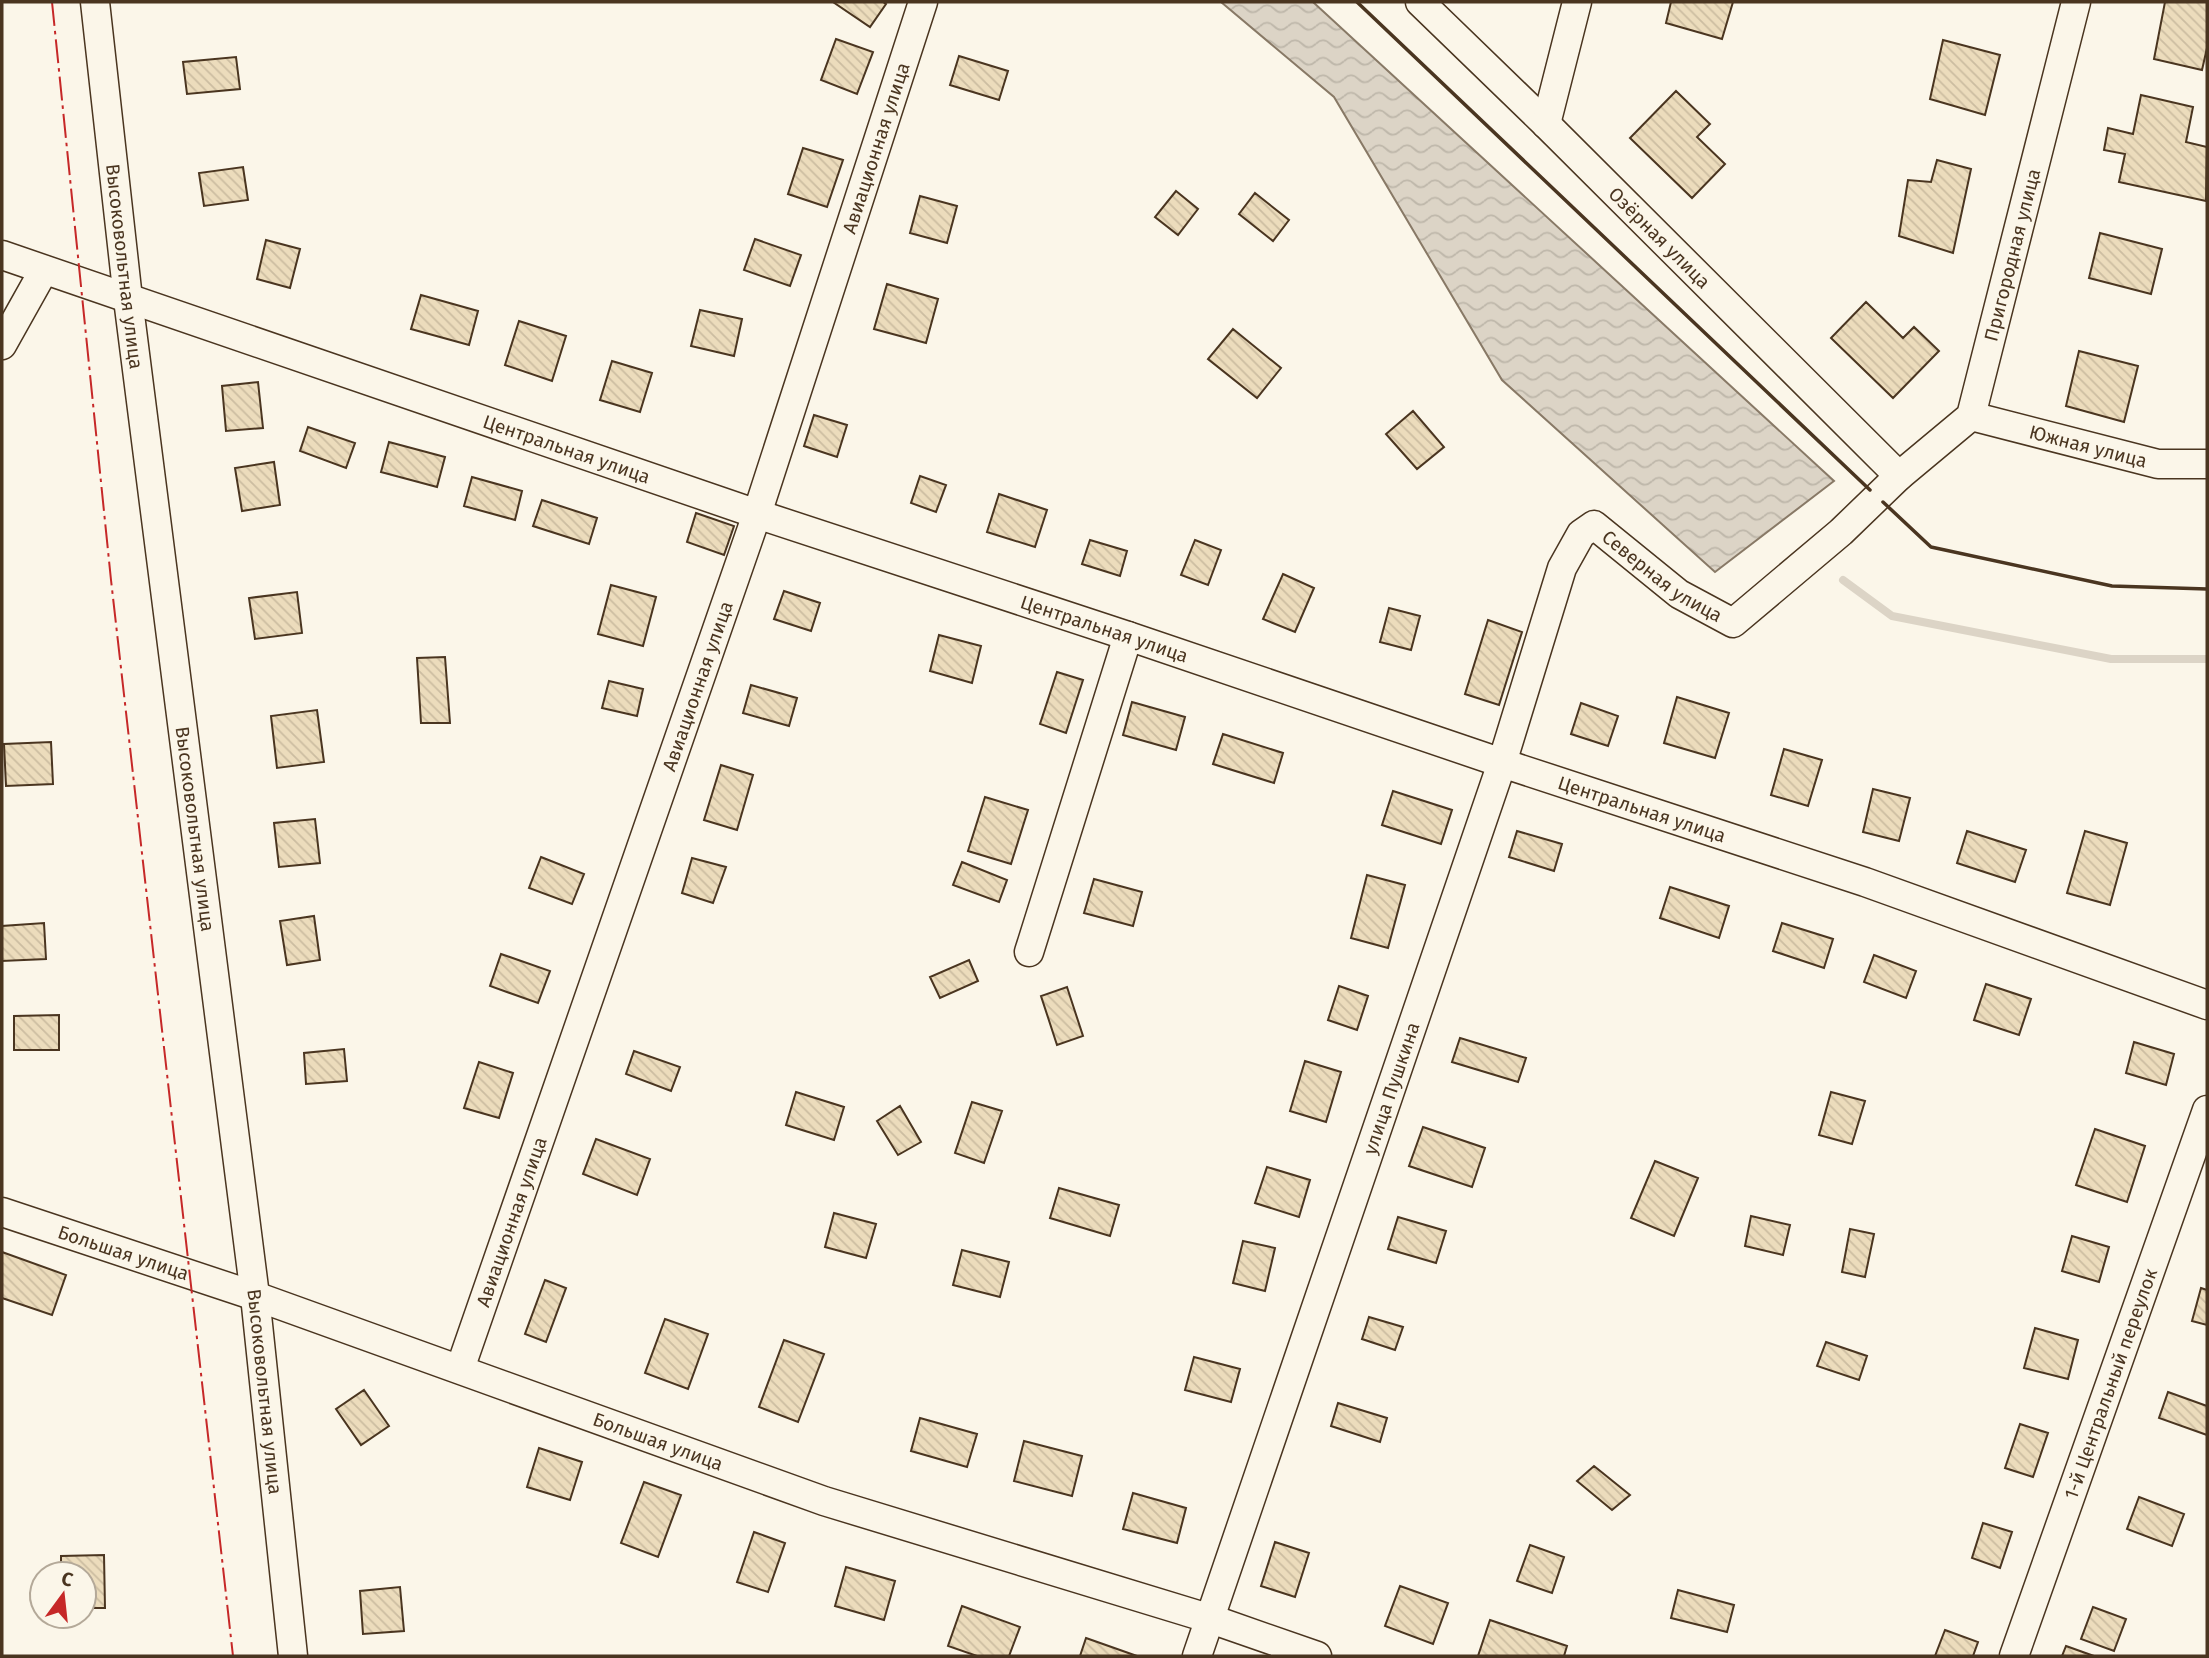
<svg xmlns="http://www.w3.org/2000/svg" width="2209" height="1658" viewBox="0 0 2209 1658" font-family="'Fira Sans',sans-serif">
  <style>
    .water { fill: url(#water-waves); stroke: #887966; stroke-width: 2 }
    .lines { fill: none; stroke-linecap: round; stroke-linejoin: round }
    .stream { stroke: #dcd4c6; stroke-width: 8 }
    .building { fill: url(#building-back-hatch); stroke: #4a3520; stroke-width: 2 }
    .minor-casing { stroke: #4a3520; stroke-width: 31 }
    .minor { stroke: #fbf6e9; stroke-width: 28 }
    .wall { stroke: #4a3520; stroke-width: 3.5 }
    .power { stroke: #c62828; stroke-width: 2; stroke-dasharray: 24 5 3.5 5; stroke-linecap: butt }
    .labels { text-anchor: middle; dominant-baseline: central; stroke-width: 5; stroke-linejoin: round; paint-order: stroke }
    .street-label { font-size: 19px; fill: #4a3520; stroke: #fbf6e9 }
  </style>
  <defs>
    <pattern id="water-waves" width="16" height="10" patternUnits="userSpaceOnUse" patternTransform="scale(1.75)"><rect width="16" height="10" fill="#dcd4c6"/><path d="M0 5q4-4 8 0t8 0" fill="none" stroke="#beb7aa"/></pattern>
    <pattern id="building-back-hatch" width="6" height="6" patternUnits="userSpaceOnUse" patternTransform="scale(1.75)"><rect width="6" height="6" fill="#ecdcbc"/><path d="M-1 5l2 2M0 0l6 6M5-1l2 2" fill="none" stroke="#ccbda1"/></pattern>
  </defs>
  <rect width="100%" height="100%" fill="#fbf6e9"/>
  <path class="water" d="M 1221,2 L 1313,2 L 1834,481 L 1715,572 L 1502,380 L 1334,97 Z"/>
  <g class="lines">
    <path class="stream" d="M 1843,580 L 1892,616 L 2111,659 L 2207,659"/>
  </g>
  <path class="building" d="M 833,2 L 883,2 L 886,4 L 870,27 Z
    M 1671,2 L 1733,2 L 1722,39 L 1666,23 Z
    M 2165,2 L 2207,2 L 2207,48 L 2202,70 L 2154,59 Z
    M 836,39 L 873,52 L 857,94 L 821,80 Z
    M 1943,40 L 2000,55 L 1985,115 L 1930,99 Z
    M 959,56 L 1008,71 L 999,100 L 950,85 Z
    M 236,57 L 240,89 L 187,94 L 183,62 Z
    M 1676,91 L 1710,124 L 1697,137 L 1725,164 L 1692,198 L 1630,138 Z
    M 2141,95 L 2193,107 L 2186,142 L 2207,147 L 2206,201 L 2119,182 L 2125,154 L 2104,150 L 2108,128 L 2133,134 Z
    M 803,148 L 843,160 L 827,207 L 788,194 Z
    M 1937,160 L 1971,169 L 1953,253 L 1899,236 L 1908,180 L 1931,182 Z
    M 243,167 L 248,200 L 204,206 L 199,173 Z
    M 1176,191 L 1198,209 L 1178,235 L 1155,217 Z
    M 1255,193 L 1289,220 L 1273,241 L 1239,214 Z
    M 920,196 L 957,206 L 947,243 L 910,233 Z
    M 2100,233 L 2162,249 L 2151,294 L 2089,278 Z
    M 755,239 L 801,255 L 790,286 L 744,270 Z
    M 266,240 L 300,249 L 290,288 L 257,279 Z
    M 887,284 L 938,299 L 926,343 L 874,329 Z
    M 421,295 L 478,311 L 469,345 L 411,329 Z
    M 1866,302 L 1903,338 L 1914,327 L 1939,351 L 1893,398 L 1831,338 Z
    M 700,310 L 742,319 L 734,356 L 691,346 Z
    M 519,321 L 566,336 L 552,381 L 505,365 Z
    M 1233,329 L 1281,368 L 1257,398 L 1208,359 Z
    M 2079,351 L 2138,366 L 2124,422 L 2066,406 Z
    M 612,361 L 652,373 L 640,412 L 600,400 Z
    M 258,382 L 263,428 L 226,431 L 222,386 Z
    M 1413,411 L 1444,447 L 1417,469 L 1386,434 Z
    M 814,415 L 847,425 L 837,457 L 804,446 Z
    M 308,427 L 355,443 L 346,468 L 300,451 Z
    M 389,442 L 445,457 L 437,487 L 381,472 Z
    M 274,462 L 280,505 L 242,511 L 235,468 Z
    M 920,476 L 946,485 L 936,512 L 911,503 Z
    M 472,477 L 522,491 L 515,520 L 464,506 Z
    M 999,494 L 1047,510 L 1035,547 L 987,532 Z
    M 542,500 L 597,518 L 589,544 L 533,526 Z
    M 696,513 L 734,526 L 724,555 L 687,542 Z
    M 1090,540 L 1127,551 L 1120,576 L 1082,564 Z
    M 1195,540 L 1221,550 L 1208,585 L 1181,575 Z
    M 1283,574 L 1314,588 L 1295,632 L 1263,619 Z
    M 611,585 L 656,597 L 643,646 L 598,634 Z
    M 784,591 L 820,603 L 811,631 L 774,619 Z
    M 297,592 L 302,633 L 255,639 L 249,598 Z
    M 1389,608 L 1420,616 L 1411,650 L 1380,642 Z
    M 1488,620 L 1522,632 L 1499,705 L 1465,694 Z
    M 939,635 L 981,646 L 972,683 L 930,671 Z
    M 445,657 L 450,723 L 421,723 L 417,658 Z
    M 1057,672 L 1083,680 L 1066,733 L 1040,724 Z
    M 609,681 L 643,689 L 637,716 L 602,708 Z
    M 751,685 L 797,698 L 789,726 L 743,713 Z
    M 1677,697 L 1729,713 L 1715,758 L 1664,743 Z
    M 1132,702 L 1185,717 L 1176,750 L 1123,735 Z
    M 1581,703 L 1618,716 L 1608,746 L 1571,734 Z
    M 317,710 L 324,762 L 277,768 L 271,716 Z
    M 1223,734 L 1283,753 L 1274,783 L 1213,764 Z
    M 51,742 L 53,784 L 6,786 L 4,744 Z
    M 1784,749 L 1822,760 L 1808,806 L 1771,795 Z
    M 721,765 L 753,775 L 737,830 L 704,820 Z
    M 1873,789 L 1910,798 L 1899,841 L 1863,832 Z
    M 1393,791 L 1452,810 L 1441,844 L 1382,825 Z
    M 985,797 L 1028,810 L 1011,864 L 968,851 Z
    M 315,819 L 320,863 L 279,867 L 274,823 Z
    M 1517,831 L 1562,844 L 1554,871 L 1509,857 Z
    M 1967,831 L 2026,850 L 2015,882 L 1957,863 Z
    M 2085,831 L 2127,843 L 2110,905 L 2067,893 Z
    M 541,857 L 584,874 L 572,904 L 529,888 Z
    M 692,858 L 726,867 L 713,903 L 682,893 Z
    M 962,862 L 1007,880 L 999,902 L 953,885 Z
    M 1367,875 L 1405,885 L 1388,948 L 1351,938 Z
    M 1094,879 L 1142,892 L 1133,926 L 1084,913 Z
    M 1670,887 L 1729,906 L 1719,938 L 1660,918 Z
    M 314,916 L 320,960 L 287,965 L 280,921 Z
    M 44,923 L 46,959 L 2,961 L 2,926 Z
    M 1782,923 L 1833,939 L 1824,968 L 1773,951 Z
    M 501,954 L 550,971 L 538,1003 L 490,986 Z
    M 1874,955 L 1916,971 L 1906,998 L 1864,982 Z
    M 969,960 L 978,981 L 940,998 L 930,977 Z
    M 1986,984 L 2031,999 L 2019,1035 L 1974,1020 Z
    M 1339,986 L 1368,996 L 1357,1030 L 1328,1020 Z
    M 1067,987 L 1083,1036 L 1057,1045 L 1041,996 Z
    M 59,1015 L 59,1050 L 14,1050 L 14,1016 Z
    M 1460,1038 L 1526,1058 L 1518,1082 L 1452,1062 Z
    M 2134,1042 L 2174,1054 L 2166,1085 L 2126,1073 Z
    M 344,1049 L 347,1081 L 306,1084 L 304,1053 Z
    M 634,1051 L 680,1067 L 671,1091 L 626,1074 Z
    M 1305,1061 L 1341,1072 L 1326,1122 L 1290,1111 Z
    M 479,1062 L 513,1073 L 499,1118 L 464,1108 Z
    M 796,1092 L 844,1107 L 834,1140 L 786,1125 Z
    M 1831,1092 L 1865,1101 L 1852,1144 L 1819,1135 Z
    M 972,1102 L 1002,1111 L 984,1163 L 955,1153 Z
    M 900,1106 L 921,1142 L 898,1155 L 877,1121 Z
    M 1423,1127 L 1485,1148 L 1472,1187 L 1409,1166 Z
    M 2095,1129 L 2145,1146 L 2127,1202 L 2076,1185 Z
    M 596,1139 L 650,1159 L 637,1195 L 583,1174 Z
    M 1655,1161 L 1698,1178 L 1674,1236 L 1631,1218 Z
    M 1267,1167 L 1310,1180 L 1299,1217 L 1255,1203 Z
    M 1059,1188 L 1119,1205 L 1110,1236 L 1050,1218 Z
    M 834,1213 L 876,1224 L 866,1258 L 825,1247 Z
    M 1751,1216 L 1790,1225 L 1783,1255 L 1745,1246 Z
    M 1398,1217 L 1446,1231 L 1436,1263 L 1388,1249 Z
    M 1850,1229 L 1874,1234 L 1865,1277 L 1842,1272 Z
    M 2072,1236 L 2109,1247 L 2099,1282 L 2062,1271 Z
    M 1243,1241 L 1275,1248 L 1265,1291 L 1233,1283 Z
    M 962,1250 L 1009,1262 L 1000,1297 L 953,1285 Z
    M 2,1252 L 66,1275 L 52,1315 L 2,1298 Z
    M 545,1280 L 566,1288 L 546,1342 L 525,1334 Z
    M 2201,1288 L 2207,1290 L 2207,1325 L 2192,1321 Z
    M 1369,1317 L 1403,1327 L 1395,1350 L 1362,1339 Z
    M 665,1319 L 708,1334 L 688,1389 L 645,1373 Z
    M 2035,1328 L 2078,1340 L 2068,1379 L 2024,1368 Z
    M 784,1340 L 824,1354 L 798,1422 L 759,1407 Z
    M 1826,1342 L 1867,1356 L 1859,1380 L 1817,1366 Z
    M 1194,1357 L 1240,1369 L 1231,1402 L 1185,1390 Z
    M 364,1390 L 389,1426 L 361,1445 L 336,1409 Z
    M 2168,1392 L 2207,1406 L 2207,1435 L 2159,1418 Z
    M 1338,1403 L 1387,1418 L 1380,1442 L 1331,1426 Z
    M 920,1418 L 977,1434 L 967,1467 L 911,1451 Z
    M 2020,1424 L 2048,1433 L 2033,1477 L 2005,1468 Z
    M 1024,1441 L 1082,1456 L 1072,1496 L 1014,1481 Z
    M 539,1448 L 582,1462 L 570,1500 L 527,1487 Z
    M 1594,1466 L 1630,1495 L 1612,1510 L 1577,1481 Z
    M 644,1482 L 681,1495 L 658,1557 L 621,1543 Z
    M 1133,1493 L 1186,1508 L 1177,1543 L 1123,1529 Z
    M 2139,1497 L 2184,1514 L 2172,1546 L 2127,1529 Z
    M 1983,1523 L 2012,1532 L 2000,1568 L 1972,1558 Z
    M 754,1532 L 785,1543 L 768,1592 L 737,1582 Z
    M 1275,1542 L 1309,1553 L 1295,1597 L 1261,1586 Z
    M 1530,1545 L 1564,1557 L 1552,1593 L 1517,1581 Z
    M 104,1555 L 105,1608 L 84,1608 L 84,1574 L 61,1574 L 61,1556 Z
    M 846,1567 L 895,1581 L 884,1620 L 835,1606 Z
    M 1400,1586 L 1448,1603 L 1433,1644 L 1385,1626 Z
    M 400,1587 L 404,1631 L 363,1634 L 360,1591 Z
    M 1678,1590 L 1734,1605 L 1727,1632 L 1671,1618 Z
    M 962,1606 L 1020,1627 L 1009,1656 L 977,1656 L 948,1646 Z
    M 2093,1607 L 2126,1619 L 2114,1651 L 2081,1639 Z
    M 1490,1620 L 1567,1646 L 1564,1656 L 1478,1656 Z
    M 1945,1630 L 1978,1642 L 1973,1656 L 1935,1656 Z
    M 1086,1638 L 1137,1656 L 1080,1656 Z
    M 2066,1646 L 2094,1656 L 2062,1656 Z"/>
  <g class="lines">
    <defs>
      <g id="minor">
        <path id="s1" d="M 95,2 L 128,299 L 255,1296 L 293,1656"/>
        <path id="s2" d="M 1420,2 L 1546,124 L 1899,476"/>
        <path d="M 1546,124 L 1577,2"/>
        <path id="s3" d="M 2,255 L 757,514 L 1128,636 L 1502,763 L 1865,882 L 2207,1005"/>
        <path d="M 2,345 L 44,270"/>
        <path id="s4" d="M 1971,416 L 2158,464 L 2207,464"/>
        <path d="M 1029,952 L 1128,636"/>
        <path id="s5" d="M 2,1212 L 255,1296 L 824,1501 L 1211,1619 L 1317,1656"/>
        <path id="s6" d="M 460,1369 L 757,514 L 923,2"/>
        <path id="s7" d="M 1197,1656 L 1502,763 L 1562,568 L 1581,534 L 1594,525 L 1679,594 L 1733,623 L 1841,532 L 1899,476 L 1971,416 L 2076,2"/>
        <path id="s8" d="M 2014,1656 L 2207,1110"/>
      </g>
    </defs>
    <use href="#minor" class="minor-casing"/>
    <use href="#minor" class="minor"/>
    <path class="wall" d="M 1357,2 L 1870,490
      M 1883,502 L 1931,547 L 2112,586 L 2207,589"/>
    <path class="power" d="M 52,2 L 111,580 L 233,1656"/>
  </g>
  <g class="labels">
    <g class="street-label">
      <text stroke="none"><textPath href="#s6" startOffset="1290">Авиационная улица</textPath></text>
      <text stroke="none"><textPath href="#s2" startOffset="336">Озёрная улица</textPath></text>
      <text stroke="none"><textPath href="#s7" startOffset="1855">Пригородная улица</textPath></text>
      <text stroke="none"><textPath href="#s1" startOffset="266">Высоковольтная улица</textPath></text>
      <text stroke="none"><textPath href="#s4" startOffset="121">Южная улица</textPath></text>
      <text stroke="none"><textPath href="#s3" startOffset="597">Центральная улица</textPath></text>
      <text stroke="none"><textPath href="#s7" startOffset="1288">Северная улица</textPath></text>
      <text stroke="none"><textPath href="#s3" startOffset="1164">Центральная улица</textPath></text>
      <text stroke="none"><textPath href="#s6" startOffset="723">Авиационная улица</textPath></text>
      <text stroke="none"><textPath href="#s3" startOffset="1731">Центральная улица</textPath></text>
      <text stroke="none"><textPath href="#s1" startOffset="833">Высоковольтная улица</textPath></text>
      <text stroke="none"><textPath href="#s7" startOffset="600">улица Пушкина</textPath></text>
      <text stroke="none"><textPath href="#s6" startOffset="156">Авиационная улица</textPath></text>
      <text stroke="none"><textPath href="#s5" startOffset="128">Большая улица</textPath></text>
      <text stroke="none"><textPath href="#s8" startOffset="289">1-й Центральный переулок</textPath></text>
      <text stroke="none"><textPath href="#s1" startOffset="1400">Высоковольтная улица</textPath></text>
      <text stroke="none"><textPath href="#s5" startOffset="695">Большая улица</textPath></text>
    </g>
  </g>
  <rect width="2209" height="1658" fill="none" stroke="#4a3520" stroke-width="7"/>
  <g transform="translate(63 1595) rotate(15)"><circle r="33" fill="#fbf6e9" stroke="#b4a999" stroke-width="2"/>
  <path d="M0-5L12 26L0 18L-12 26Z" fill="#c62828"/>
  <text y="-10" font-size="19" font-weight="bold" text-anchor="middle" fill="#4a3520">С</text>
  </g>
</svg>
